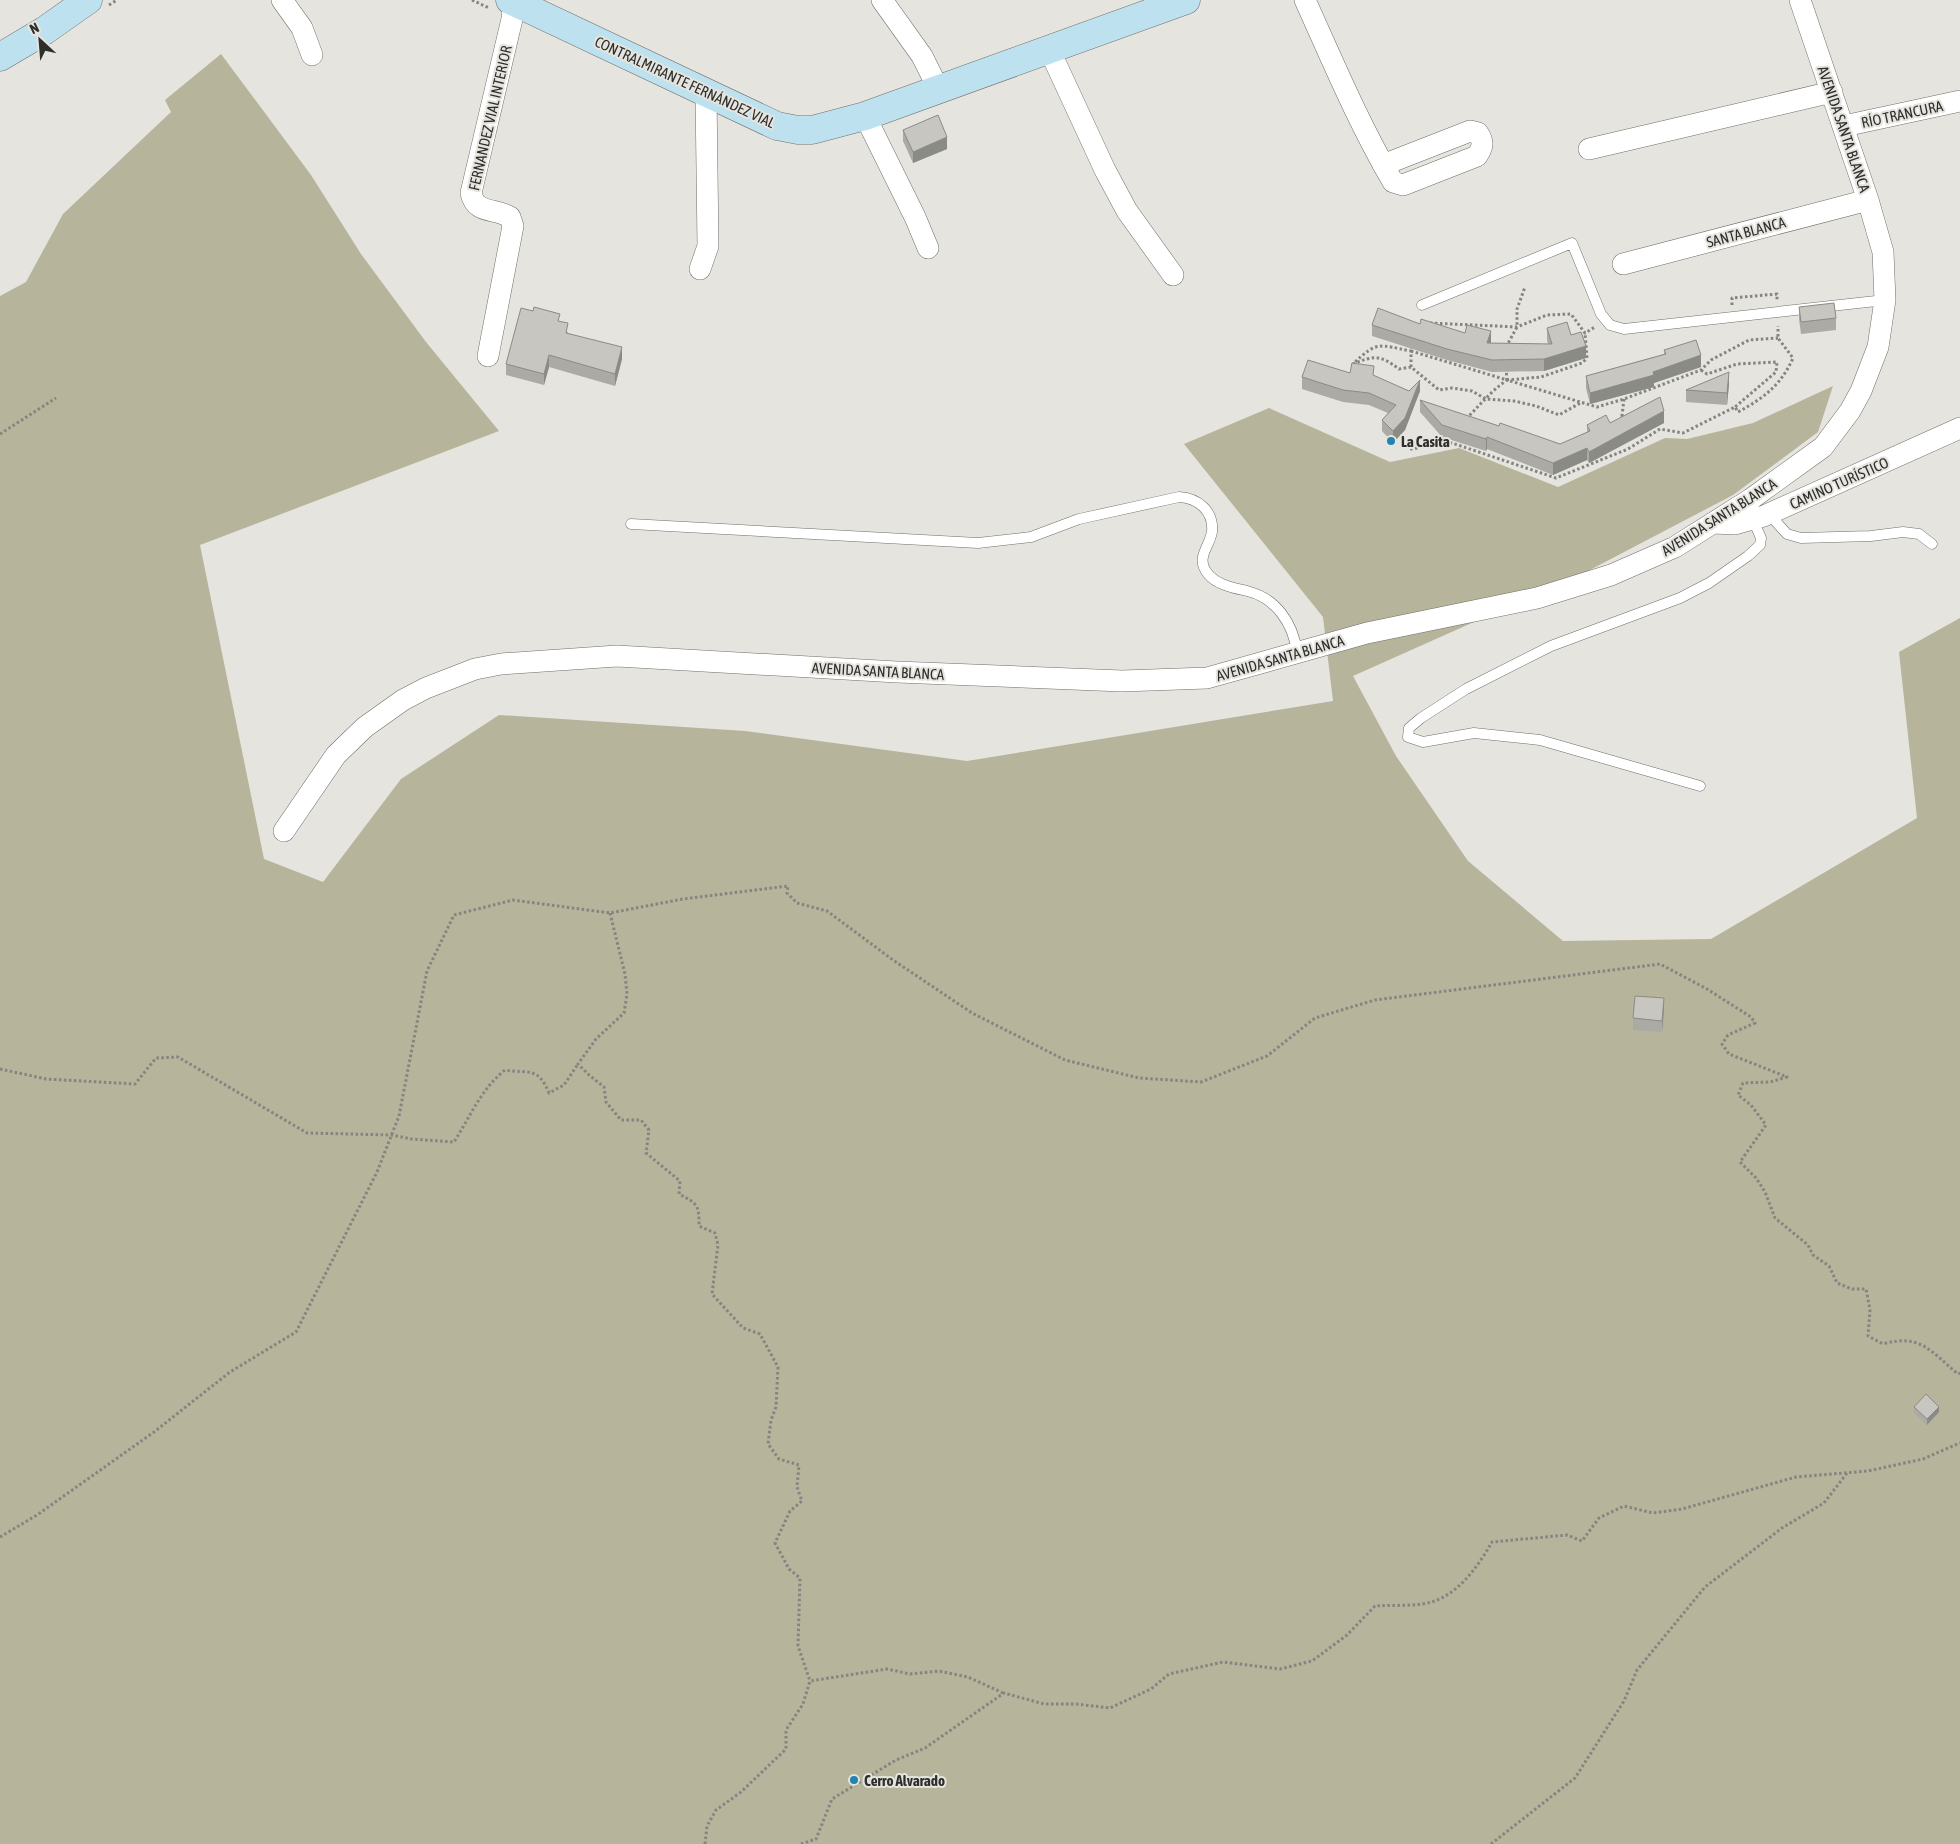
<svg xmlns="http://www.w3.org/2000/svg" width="1960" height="1844" viewBox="0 0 1960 1844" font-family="'Asap Condensed',sans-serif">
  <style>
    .green { fill: #b6b49a }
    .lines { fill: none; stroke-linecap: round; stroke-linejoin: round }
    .service-casing { stroke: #6f6f69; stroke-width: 11 }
    .minor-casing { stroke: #6f6f69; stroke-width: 22 }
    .secondary-casing { stroke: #6f6f69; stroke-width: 29 }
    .path { stroke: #848480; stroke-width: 3; stroke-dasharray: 2.5 2.5; stroke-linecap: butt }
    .service { stroke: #fff; stroke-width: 10 }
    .minor { stroke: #fff; stroke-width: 21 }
    .secondary { stroke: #bee1ef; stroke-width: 28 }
    .wall { fill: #abaaa5 }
    .shaded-wall { fill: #8b8b86 }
    .building { fill: #c7c6c0; stroke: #8b8b86 }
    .poi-dot { fill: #2284af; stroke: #e5e4de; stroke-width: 2 }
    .labels { text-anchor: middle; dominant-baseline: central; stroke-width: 4; stroke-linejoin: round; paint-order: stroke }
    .street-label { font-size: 15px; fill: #2e2e2c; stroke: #e5e4de }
    .poi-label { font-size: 15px; font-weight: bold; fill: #2e2e2c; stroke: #e5e4de; text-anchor: start }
  </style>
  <rect width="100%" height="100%" fill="#e5e4de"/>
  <path class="green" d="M 221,54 L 311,175 L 361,254 L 426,342 L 499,431 L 200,545 L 264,859 L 323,882 L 401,779 L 499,715 L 745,731 L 967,761 L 1333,701 L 1323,617 L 1184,444 L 1269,408 L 1390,462 L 1459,448 L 1558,487 L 1665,438 L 1687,439 L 1753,423 L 1833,386 L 1818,432 L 1733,495 L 1586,572 L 1353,676 L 1396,756 L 1468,861 L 1563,941 L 1711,939 L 1917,818 L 1899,652 L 1960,618 L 1960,1844 L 0,1844 L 0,296 L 26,282 L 63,214 L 171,112 L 165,100 Z"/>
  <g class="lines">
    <defs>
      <path id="service" d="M 1422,305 L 1572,243 L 1601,314 L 1610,325 L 1624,329 L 1885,300
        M 1769,514 L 1787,534 L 1801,538 L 1871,536 L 1903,532 L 1919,534 L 1932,544
        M 631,524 L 978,543 L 1031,537 L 1079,519 L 1179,497 C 1198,498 1214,511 1212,532 C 1209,548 1195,558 1208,574 C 1217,585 1234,588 1247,591 C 1276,598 1293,623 1297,652
        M 1700,786 L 1540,740 L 1474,733 L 1423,742 L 1408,737 L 1409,728 L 1421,718 L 1466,689 L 1551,646 L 1680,598 L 1709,583 L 1748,556 L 1760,545 L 1761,538 L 1753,520"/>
      <path id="minor" d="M 282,0 L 302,28 L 312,55
        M 882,0 L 922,56 L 938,88
        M 1305,0 C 1333,62 1359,124 1393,182 L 1403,185 L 1477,156 C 1483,147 1484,142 1478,133 L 1470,131 L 1383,165
        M 1049,49 L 1105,170 L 1127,211 L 1173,275
        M 865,116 L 915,217 L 928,248
        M 1844,126 L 1960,101
        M 1589,149 L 1832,92
        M 1623,264 L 1868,200
        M 700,269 L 708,246 L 706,94
        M 488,356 L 513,226 L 510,217 C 495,208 475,214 471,193 L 512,19 L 514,2
        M 1714,523 L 1735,524 L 1764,516 L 1960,428
        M 284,831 L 336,755 L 365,727 L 403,700 L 426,688 L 475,669 L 501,664 L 617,656 L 897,672 L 1122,681 L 1207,678 L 1367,633 L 1537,598 L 1611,575 L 1675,547 L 1751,499 L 1823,447 L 1850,411 L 1861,391 L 1878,347 L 1885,300 L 1883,252 L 1868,200 L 1800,0"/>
      <path id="secondary" d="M 510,0 L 777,126 L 798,130 L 812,130 L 865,116 L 1186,0
        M 0,57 L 44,31 L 88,0"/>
    </defs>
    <use href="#service" class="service-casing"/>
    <use href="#minor" class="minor-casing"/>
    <use href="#secondary" class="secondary-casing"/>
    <path class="path" d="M 472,0 L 489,8
      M 109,5 L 117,0
      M 1732,305 L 1732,298 L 1777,294 L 1777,300
      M 1430,323 L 1517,327 L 1547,315 L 1571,314 L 1585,333 L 1595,327
      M 1412,346 L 1411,351 L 1507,380 L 1541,377 L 1582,363 L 1587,358 L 1585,333
      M 1506,347 L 1517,327 L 1517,309 L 1525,287
      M 1411,367 L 1411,351 C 1379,345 1378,340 1353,364 C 1375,355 1380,355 1399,369 L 1411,367 L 1439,390 L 1452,388 L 1472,391 L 1486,399 L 1514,401 L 1536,406 L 1559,415 L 1582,402
      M 1506,368 L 1507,380
      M 1701,370 L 1707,374 L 1737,364 L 1777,362 L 1776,372 L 1735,407
      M 1624,399 L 1622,416 L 1624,421
      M 1466,419 C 1480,405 1491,391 1507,380 L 1597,407 L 1624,399 L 1701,370 L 1711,360 L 1749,340 L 1778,338
      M 0,434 L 56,398
      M 1410,449 L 1452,443 L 1556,478 L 1628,449 L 1660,429 L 1683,433 L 1735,407 L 1738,412 C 1764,398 1781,385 1793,358 L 1778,338 L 1778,326
      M 610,913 L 625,974 L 627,994 L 624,1013 L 596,1039 L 578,1064 L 589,1075 L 604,1087 L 606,1102 L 621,1120 L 641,1120 L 649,1130 L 646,1153 L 680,1181 L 679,1194 C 698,1204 699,1205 699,1226 L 715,1233 L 718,1245 L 712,1294 L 743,1328 L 760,1334 L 778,1367 L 776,1407 L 771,1420 L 768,1444 L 779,1459 L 799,1465 L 797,1487 L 802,1501 L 790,1511 L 775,1543 L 789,1569 L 800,1578 L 798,1646 L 810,1681
      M 0,1069 L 46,1079 L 135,1084 L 156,1058 L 178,1057 L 307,1133 L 392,1135 L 411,1139 L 454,1142 C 470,1117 481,1089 505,1070 C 529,1074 538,1066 549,1093 L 564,1085 L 578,1064
      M 0,1537 L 37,1515 L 154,1432 L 230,1372 L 296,1332 L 377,1172 L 399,1116 L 427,971 L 454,915 L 513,900 L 610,913 L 683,899 L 788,886 L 787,893 L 797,903 L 827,911 L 893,960 L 972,1013 L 1065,1060 L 1139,1078 L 1201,1082 L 1267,1056 L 1315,1018 L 1375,1000 L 1660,964 L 1707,989 L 1751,1017 L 1755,1023 L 1728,1035 L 1722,1044 L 1729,1054 L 1787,1077 L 1770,1082 L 1743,1083 L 1738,1095 L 1751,1105 L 1766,1125 L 1740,1162 L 1756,1178 L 1765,1192 L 1775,1218 L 1808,1245 L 1813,1255 L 1829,1266 L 1837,1283 L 1852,1289 L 1866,1289 L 1870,1310 L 1868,1336 L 1883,1344 C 1921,1333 1931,1352 1958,1374 L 1960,1373
      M 705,1844 L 707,1826 L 716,1810 L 741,1792 L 786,1749 L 786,1730 L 803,1704 L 810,1681 L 887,1669 L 910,1674 L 939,1671 L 968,1677 L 1003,1693
      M 801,1844 L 816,1839 L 832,1799 L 896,1760 L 925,1748 L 1004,1693 L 1044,1704 L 1076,1704 L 1110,1708 L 1151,1689 L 1169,1674 L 1223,1662 L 1280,1669 L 1312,1661 L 1347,1635 L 1375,1606 C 1390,1605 1407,1606 1422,1604 C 1455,1600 1477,1568 1492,1542 L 1567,1535 L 1582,1541 L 1599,1518 L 1624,1506 L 1653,1513 L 1682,1509 L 1796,1477 L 1868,1471 L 1923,1459 L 1960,1443
      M 1491,1844 L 1575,1778 L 1624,1701 L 1637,1670 L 1705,1587 L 1782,1528 L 1824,1503 L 1847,1473"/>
    <use href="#service" class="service"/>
    <use href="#minor" class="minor"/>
    <use href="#secondary" class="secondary"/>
  </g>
  <path class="wall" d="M 903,130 L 947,149 L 913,163 L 903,141 Z
    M 1799,307 L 1836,318 L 1836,330 L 1801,334 L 1799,319 Z
    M 560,321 L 568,333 L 622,359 L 615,386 L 549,367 L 544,385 L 506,375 L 506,364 Z
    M 1420,324 L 1490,343 L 1548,344 L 1547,340 L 1547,328 L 1571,335 L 1586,358 L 1544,371 L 1492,372 L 1447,360 L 1372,336 L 1372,325 Z
    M 1664,350 L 1701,367 L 1654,383 L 1654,387 L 1590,404 L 1586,388 L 1586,376 L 1664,354 Z
    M 1350,373 L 1374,376 L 1409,391 L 1420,391 L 1405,430 L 1393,443 L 1382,431 L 1382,420 L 1388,413 L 1369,405 L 1343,402 L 1302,389 L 1302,377 Z
    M 1729,384 L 1727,405 L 1686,402 L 1686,390 Z
    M 1420,400 L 1499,426 L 1560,444 L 1587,432 L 1587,425 L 1610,423 L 1664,423 L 1589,463 L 1587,460 L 1553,475 L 1487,449 L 1486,451 L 1442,437 L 1420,412 Z
    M 1664,1010 L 1662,1032 L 1633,1030 L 1633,1018 Z
    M 1914,1407 L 1939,1412 L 1927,1425 L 1914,1413 Z"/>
  <path class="shaded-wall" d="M 947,137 L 947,149 L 913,163 L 913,152 Z
    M 1491,331 L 1491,343 L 1487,355 L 1487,343 Z
    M 1586,346 L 1586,358 L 1544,371 L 1544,359 Z
    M 622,347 L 622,359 L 615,386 L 615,374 Z
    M 549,355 L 549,367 L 544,385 L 544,374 Z
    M 1701,355 L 1701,367 L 1654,383 L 1654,387 L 1590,404 L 1590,393 Z
    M 1729,372 L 1729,384 L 1727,405 L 1727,393 Z
    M 1420,380 L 1420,391 L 1405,430 L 1393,443 L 1393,431 Z
    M 1664,411 L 1664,423 L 1589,463 L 1589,452 Z
    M 1487,437 L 1487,449 L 1486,451 L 1486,439 Z
    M 1587,448 L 1587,460 L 1553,475 L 1553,463 Z
    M 1664,998 L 1664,1010 L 1662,1032 L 1662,1021 Z
    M 1939,1407 L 1939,1412 L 1927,1425 L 1927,1419 Z"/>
  <path class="building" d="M 938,115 L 947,137 L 913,152 L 903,130 Z
    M 1834,303 L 1836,318 L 1801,322 L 1799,307 Z
    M 534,307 L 560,314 L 558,321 L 568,323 L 566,333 L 622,347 L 615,374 L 549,355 L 544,374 L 506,364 L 521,308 L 533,311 Z
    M 1378,308 L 1420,324 L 1421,319 L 1465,333 L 1467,325 L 1491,331 L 1487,343 L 1552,344 L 1547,328 L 1567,322 L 1571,335 L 1581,332 L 1586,346 L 1544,359 L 1492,360 L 1447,349 L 1372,325 Z
    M 1696,340 L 1701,355 L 1653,372 L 1654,375 L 1590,393 L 1586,376 L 1666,354 L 1664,350 Z
    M 1308,360 L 1350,373 L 1352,363 L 1374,366 L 1373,375 L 1409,391 L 1420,380 L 1405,418 L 1393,431 L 1382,420 L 1396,405 L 1369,393 L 1343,390 L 1302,377 Z
    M 1729,372 L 1727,393 L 1686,390 Z
    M 1660,397 L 1664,411 L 1589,452 L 1587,448 L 1553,463 L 1487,437 L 1486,439 L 1442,425 L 1420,400 L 1499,426 L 1500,423 L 1560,444 L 1590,431 L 1587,425 L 1606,415 L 1610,423 Z
    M 1635,996 L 1664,998 L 1662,1021 L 1633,1018 Z
    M 1926,1394 L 1939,1407 L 1927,1419 L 1914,1407 Z"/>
  <g class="poi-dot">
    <circle cx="1391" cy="441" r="5"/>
    <circle cx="854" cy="1780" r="5"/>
  </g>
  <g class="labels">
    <g class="street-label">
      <text transform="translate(685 82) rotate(25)">CONTRALMIRANTE FERNÁNDEZ VIAL</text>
      <text transform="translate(1902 114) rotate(-12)">RÍO TRANCURA</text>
      <text transform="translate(490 118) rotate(-77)">FERNANDEZ VIAL INTERIOR</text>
      <text transform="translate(1844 129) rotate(71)">AVENIDA SANTA BLANCA</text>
      <text transform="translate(1746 232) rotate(-15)">SANTA BLANCA</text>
      <text transform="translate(1839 483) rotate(-24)">CAMINO TURÍSTICO</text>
      <text transform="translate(1719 517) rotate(-32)">AVENIDA SANTA BLANCA</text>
      <text transform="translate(1280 658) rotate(-16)">AVENIDA SANTA BLANCA</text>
      <text transform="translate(878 671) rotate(3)">AVENIDA SANTA BLANCA</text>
    </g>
    <g class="poi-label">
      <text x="1401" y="441">La Casita</text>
      <text x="864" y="1780">Cerro Alvarado</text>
    </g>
  </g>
  <g transform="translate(40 40) rotate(334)" stroke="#e5e4de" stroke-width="4" paint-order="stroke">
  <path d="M0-4L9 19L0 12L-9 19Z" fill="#2e2e2c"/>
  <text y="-8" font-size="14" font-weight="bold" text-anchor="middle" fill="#2e2e2c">N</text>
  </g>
</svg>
